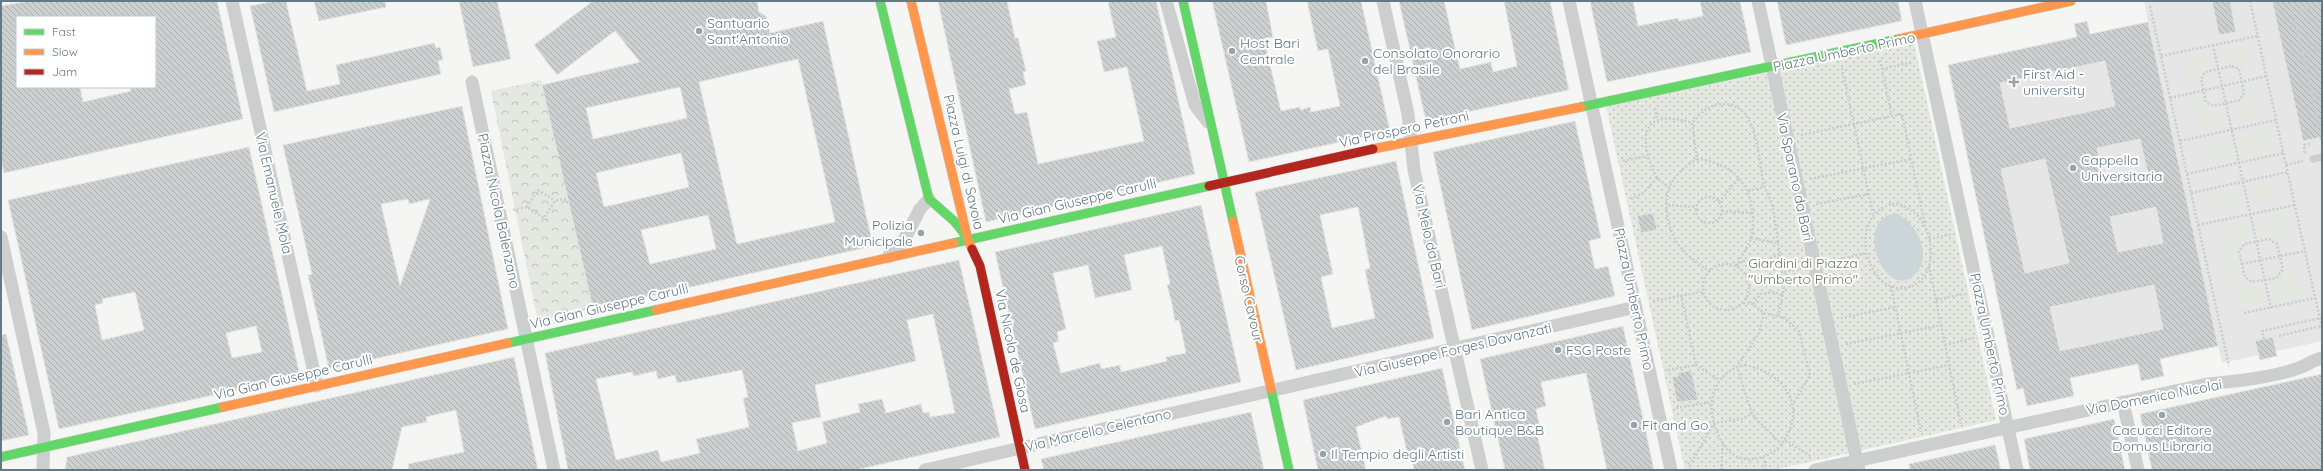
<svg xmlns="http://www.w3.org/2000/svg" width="2323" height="471" viewBox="0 0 2323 471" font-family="Quicksand,sans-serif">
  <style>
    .built { fill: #e5e6e5 }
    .grass { fill: #e4e8e1 }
    .forest { fill: url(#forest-crowns) }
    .garden { fill: url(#garden-dots) }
    .water { fill: #ccd6d8 }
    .building { fill: url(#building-back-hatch); stroke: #e4e4e3; fill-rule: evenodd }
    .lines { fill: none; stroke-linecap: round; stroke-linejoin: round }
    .fast-casing { stroke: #d0d2d2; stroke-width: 10 }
    .slow-casing { stroke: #d0d2d2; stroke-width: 10 }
    .jam-casing { stroke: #d0d2d2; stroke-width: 10 }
    .path { stroke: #cacccd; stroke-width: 2.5; stroke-dasharray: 2 2; stroke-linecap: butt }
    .lane { stroke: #cdcece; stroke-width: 7 }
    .street { stroke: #cdcece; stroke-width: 13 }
    .fast { stroke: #63d668; stroke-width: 9 }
    .slow { stroke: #ff974d; stroke-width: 9 }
    .jam { stroke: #b3261e; stroke-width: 9 }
    .poi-dot { fill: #95a4ac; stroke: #fff; stroke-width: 1.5 }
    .labels { text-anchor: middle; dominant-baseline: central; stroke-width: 4; stroke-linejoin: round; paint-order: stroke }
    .poi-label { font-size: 14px; fill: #627986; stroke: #fff; text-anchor: start }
    .street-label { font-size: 14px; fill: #627986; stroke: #fff }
    .park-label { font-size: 14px; fill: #697c62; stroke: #fff }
  </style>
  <defs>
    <pattern id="forest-crowns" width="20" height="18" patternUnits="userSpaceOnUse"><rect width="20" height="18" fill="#e4e8e1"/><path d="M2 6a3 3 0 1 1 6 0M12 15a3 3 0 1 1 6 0" fill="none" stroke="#bcc1bc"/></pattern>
    <pattern id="garden-dots" width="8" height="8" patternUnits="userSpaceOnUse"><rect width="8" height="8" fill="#e4e8e1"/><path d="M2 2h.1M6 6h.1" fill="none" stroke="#bcc1bc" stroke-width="1.8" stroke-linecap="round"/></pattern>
    <pattern id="building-back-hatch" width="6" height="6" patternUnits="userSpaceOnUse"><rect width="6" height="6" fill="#cdd0d0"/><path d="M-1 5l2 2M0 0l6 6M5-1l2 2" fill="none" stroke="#aaaeae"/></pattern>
  </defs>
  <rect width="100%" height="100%" fill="#f5f5f3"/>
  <path class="built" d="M 2144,1 L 2322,1 L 2322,341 L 2222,363 L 2218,346 L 2017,390 L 1948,65 L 2148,22 Z"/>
  <path class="grass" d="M 2247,45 L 2252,73 L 2246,74 L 2244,66 L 2232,58 L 2223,60 L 2221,50 Z
    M 2209,54 L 2211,63 L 2202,65 L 2194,77 L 2196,85 L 2189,87 L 2183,59 Z
    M 2255,85 L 2262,117 L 2254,119 L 2253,115 L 2236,119 L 2234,110 L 2243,108 L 2251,95 L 2249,87 Z
    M 2198,98 L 2200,107 L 2213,114 L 2222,113 L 2224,121 L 2207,125 L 2207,129 L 2199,131 L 2192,99 Z
    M 2265,128 L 2269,148 L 2244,153 L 2240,138 L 2258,134 L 2257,130 Z
    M 2210,140 L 2211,144 L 2228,140 L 2232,156 L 2206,162 L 2201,142 Z
    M 2276,182 L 2280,201 L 2273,203 L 2272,199 L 2254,203 L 2251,188 Z
    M 2239,190 L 2242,206 L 2225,210 L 2225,213 L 2217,215 L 2213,196 Z
    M 2283,213 L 2291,248 L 2284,249 L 2282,241 L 2269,233 L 2261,234 L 2259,222 L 2276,219 L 2275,215 Z
    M 2229,225 L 2229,229 L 2246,225 L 2248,237 L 2241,238 L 2232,251 L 2239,281 L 2252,289 L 2260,287 L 2263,303 L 2239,308 L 2221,227 Z
    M 2294,260 L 2301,295 L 2276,300 L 2273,284 L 2279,283 L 2288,270 L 2287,261 Z"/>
  <path class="forest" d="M 541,80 L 593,309 L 538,322 L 491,91 Z"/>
  <path class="garden" d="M 1914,43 L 1996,420 L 1774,470 L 1685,470 L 1606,106 Z"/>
  <path class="water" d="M 1896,213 C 1916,222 1934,255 1915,274 C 1887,304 1850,221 1896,213 Z"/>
  <path class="building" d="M 28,1 L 217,1 L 243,119 L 4,173 L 1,160 L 1,6 ZM 17,17 L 155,17 L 155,87 L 130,87 L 131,91 L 83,102 L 80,87 L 17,87 Z
    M 275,1 L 286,1 L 307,91 L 340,84 L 336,65 L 434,43 L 436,48 L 440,47 L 443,60 L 438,61 L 441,74 L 274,112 L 250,6 Z
    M 314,1 L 385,1 L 386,7 L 319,21 Z
    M 459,1 L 497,1 L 511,59 L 473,67 Z
    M 593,1 L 757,1 L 759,12 L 766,16 L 770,33 L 823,21 L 873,246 L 593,309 L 542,85 L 640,62 L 615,31 L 557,75 L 534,45 ZM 798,59 L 835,222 L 737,244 L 699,82 ZM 680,87 L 687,118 L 593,139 L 586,108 ZM 681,153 L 689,187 L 604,207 L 596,173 ZM 708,215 L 716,249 L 650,264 L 641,230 Z
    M 938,1 L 1007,1 L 1015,38 L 1018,38 L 1026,71 L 1023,72 L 1026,85 L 1009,89 L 1015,114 L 1027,112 L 1038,164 L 1144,141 L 1127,67 L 1104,72 L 1097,41 L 1116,37 L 1108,1 L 1156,1 L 1195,174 L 986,222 Z
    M 1212,1 L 1266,1 L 1273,37 L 1264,39 L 1281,111 L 1300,107 L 1301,110 L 1310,107 L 1311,112 L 1340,106 L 1328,49 L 1318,51 L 1307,1 L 1361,1 L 1390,131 L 1249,162 Z
    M 1399,1 L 1444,1 L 1460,69 L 1491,62 L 1493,72 L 1517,66 L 1504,1 L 1550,1 L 1569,90 L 1426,121 Z
    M 1590,1 L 1633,1 L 1638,26 L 1678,18 L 1679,21 L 1703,16 L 1700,1 L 1740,1 L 1751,52 L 1607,82 Z
    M 1777,1 L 1898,1 L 1902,21 L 1786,45 Z
    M 2212,1 L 2230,1 L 2236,32 L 2219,35 Z
    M 2272,1 L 2322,1 L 2322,137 L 2303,141 Z
    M 2087,21 L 2090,34 L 2148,22 L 2218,346 L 2160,359 L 2164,376 L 2141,381 L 2138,364 L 2070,378 L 2074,396 L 2027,406 L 2023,388 L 2017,390 L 1948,65 L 2077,37 L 2074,24 ZM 2105,61 L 2115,106 L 2010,128 L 2000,83 ZM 2140,139 L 2148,174 L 2104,184 L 2097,148 ZM 2045,159 L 2069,263 L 2025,273 L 2001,169 ZM 2156,207 L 2163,243 L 2118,252 L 2110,217 ZM 2154,285 L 2163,329 L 2060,351 L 2050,307 Z
    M 462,106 L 508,329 L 329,369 L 308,275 L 312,274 L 283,145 ZM 408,199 L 409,204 L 430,199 L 400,286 L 381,204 Z
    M 1575,121 L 1601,238 L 1589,241 L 1595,269 L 1608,266 L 1615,296 L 1472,330 L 1433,152 Z
    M 249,147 L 300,376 L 59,429 L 8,200 ZM 135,292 L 144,330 L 102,340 L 95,305 L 103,303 L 102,299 ZM 256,326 L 262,352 L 232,358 L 226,333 Z
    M 1396,161 L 1434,338 L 1296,370 L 1255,192 ZM 1358,207 L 1370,268 L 1365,270 L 1375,318 L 1332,328 L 1321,277 L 1333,274 L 1320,215 Z
    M 1201,205 L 1241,382 L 1035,429 L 995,252 ZM 1162,246 L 1170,284 L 1167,285 L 1172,304 L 1175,321 L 1179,320 L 1186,353 L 1166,357 L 1167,361 L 1121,372 L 1120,365 L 1101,369 L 1100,363 L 1061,373 L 1053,343 L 1059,341 L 1057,332 L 1066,329 L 1053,273 L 1088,265 L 1095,298 L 1132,290 L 1124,255 Z
    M 1653,213 L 1657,230 L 1641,233 L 1637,216 Z
    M 959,260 L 1000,437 L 856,470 L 568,470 L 545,353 ZM 933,314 L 955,413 L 930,417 L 929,412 L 923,413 L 921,404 L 886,413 L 882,399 L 858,404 L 860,412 L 822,422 L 827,443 L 798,451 L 792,423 L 821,417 L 815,385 L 916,361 L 907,320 ZM 742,370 L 748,397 L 743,398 L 749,427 L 696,439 L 700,453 L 661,462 L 658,450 L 616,460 L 596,379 L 632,372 L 634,376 L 656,371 L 658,379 L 675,375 L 677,383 Z
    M 1623,326 L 1654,470 L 1607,470 L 1586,373 L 1541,382 L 1546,406 L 1536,409 L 1541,433 L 1537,434 L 1545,470 L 1505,470 L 1480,359 Z
    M 6,334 L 29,435 L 1,441 L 1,335 Z
    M 2273,337 L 2277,356 L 2260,360 L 2255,341 Z
    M 514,357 L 538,470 L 409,470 L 408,464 L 464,452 L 456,410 L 426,417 L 427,422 L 402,427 L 392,470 L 65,470 L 67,457 Z
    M 1442,368 L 1465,470 L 1414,470 L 1411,455 L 1408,456 L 1399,417 L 1387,419 L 1386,416 L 1356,427 L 1366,470 L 1318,470 L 1303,400 Z
    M 1691,370 L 1698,400 L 1677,402 L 1672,377 L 1679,376 L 1678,373 Z
    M 2322,374 L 2322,470 L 2152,470 L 2140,414 Z
    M 1251,412 L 1264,470 L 1044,470 L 1041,459 Z
    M 2114,419 L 2125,470 L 2030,470 L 2024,439 Z
    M 1995,445 L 2001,470 L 1910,470 L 1909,464 Z"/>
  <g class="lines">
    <defs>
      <path id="fast" d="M 880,1 L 929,199 L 954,221 L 966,236
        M 1183,1 L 1233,221
        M 1581,107 L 1899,39
        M 954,243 L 1209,186
        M 508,343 L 656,310
        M 1271,389 L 1289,470
        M 1,457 L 223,407"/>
      <path id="slow" d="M 911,1 L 968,240 L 972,249
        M 1899,39 L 2071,1
        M 1373,149 L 1581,107
        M 1233,221 L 1271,389
        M 656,310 L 954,243
        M 223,407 L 508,343"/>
      <path id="jam" d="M 1209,186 L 1373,149
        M 972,249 L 980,266 L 1025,470"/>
    </defs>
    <use href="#fast" class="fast-casing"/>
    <use href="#slow" class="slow-casing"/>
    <use href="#jam" class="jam-casing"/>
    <path class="path" d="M 2250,1 L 2322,329
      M 2290,1 L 2322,142
      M 2150,6 L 2229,366
      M 2293,11 L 2322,5
      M 2213,45 L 2271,308
      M 2302,53 L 2322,48
      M 2161,56 L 2258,36
      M 1880,60 L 1892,116
      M 2232,66 L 2239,69 L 2244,92 L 2240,100 L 2214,106 L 2206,102 L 2201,79 L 2205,72 Z
      M 1842,68 L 1873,214
      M 1882,69 L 1913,62
      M 2311,92 L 2322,90
      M 2170,98 L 2267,76
      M 1655,108 L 1657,119
      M 1801,135 L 1902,114 L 1925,225
      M 2180,141 L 2276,120
      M 2305,153 L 2304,145 L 2310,144
      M 1697,159 C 1687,165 1673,176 1669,188 C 1663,205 1668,230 1678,244 C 1686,255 1698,263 1708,271
      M 1623,161 L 1647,156
      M 2286,165 L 2303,161
      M 2187,174 L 2284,153
      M 1657,178 C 1637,140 1640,106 1692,123
      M 1810,179 L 1911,159
      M 1748,191 L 1764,187
      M 2191,193 L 2288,172
      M1696 210a13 13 0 1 1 26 0a13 13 0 1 1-26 0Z
      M 1631,199 L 1643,193 L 1657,178 L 1669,187
      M 1719,202 L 1739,178
      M 1816,204 L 1869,194
      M 1892,204 C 1934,205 1944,274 1912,286 C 1869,303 1843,217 1892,204 Z
      M 1668,205 L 1695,207
      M 527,207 L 538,190 L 555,201
      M 513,210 L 527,207 L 544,218 L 555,201 L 568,198
      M 1722,211 L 1752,213
      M 2198,225 L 2295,205
      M 1751,238 L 1778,243
      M 1929,239 L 1952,234
      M 2269,239 L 2277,244 L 2283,269 L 2276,278 L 2252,282 L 2245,277 L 2239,252 L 2244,244 Z
      M 1828,262 L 1866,253
      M1703 287a23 23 0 1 1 46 0a23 23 0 1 1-46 0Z
      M 2242,264 L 2305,251
      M 1736,265 L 1743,261 L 1765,261 L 1780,254 L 1784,288 L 1778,316
      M 1736,266 C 1741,257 1747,248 1751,239 C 1753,232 1753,224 1753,217 C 1751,182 1731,163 1697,159 L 1692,123 C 1701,113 1710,103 1725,104 C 1759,105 1758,161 1764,186 C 1766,192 1771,198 1772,205 C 1776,221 1777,238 1780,254
      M 1929,266 L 1961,424
      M 1784,272 L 1802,268
      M 1891,286 L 1921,432
      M 1681,295 L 1696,365
      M 1936,300 L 1964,294
      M 1653,301 L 1702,292
      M 1743,303 L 1753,304 L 1764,313 L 1785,318 L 1799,331 L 1810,375 L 1793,404
      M 1753,304 L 1761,294 L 1774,292 L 1783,296
      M 1764,313 L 1759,333 L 1737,367 L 1752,414 L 1782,445
      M 2244,313 L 2315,298
      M 1841,318 L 1895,307
      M 2279,336 L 2321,326
      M 2264,339 L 2262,331 L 2320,318
      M 1846,344 L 1942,325
      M 1945,345 L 1974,338
      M 1745,365 C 1784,372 1808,407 1783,442 C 1773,458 1742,467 1728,450 C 1704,422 1704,374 1745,365 Z
      M 1668,370 L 1696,365 L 1719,380
      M 1854,384 L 1949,365
      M 1676,408 L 1712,402
      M 1785,440 L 1812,457
      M 1763,457 L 1766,470
      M 1688,464 L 1693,460 L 1714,423 L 1741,419 L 1752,414
      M 1721,470 L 1723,444"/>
    <path class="lane" d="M 2313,159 L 2322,157"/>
    <path class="street" d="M 232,1 L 317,386
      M 1166,1 L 1195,105 L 1208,122
      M 1383,1 L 1408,114 L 1414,170 L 1482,470
      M 1569,1 L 1671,470
      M 1758,1 L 1859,470
      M 1915,1 L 2017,470
      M 472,82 L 554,470
      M 1,237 L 44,433 L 43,470
      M 888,257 L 904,240 L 920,209 L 929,199
      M 2123,402 L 2138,470
      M 925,470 L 1636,307
      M 1815,470 L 2207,384 C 2237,381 2268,378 2296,369 C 2306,366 2312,360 2322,358"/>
    <use href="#fast" class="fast"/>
    <use href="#slow" class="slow"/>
    <use href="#jam" class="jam"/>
  </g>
  <g class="poi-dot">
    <circle cx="699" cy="31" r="4"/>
    <circle cx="1232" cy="51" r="4"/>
    <circle cx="1365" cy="61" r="4"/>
    <path d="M2012 76h4v4h4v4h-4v4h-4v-4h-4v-4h4z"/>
    <circle cx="2073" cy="168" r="4"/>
    <circle cx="921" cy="233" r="4"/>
    <circle cx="1558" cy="350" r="4"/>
    <circle cx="2162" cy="415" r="4"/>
    <circle cx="1447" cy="422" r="4"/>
    <circle cx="1634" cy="425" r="4"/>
    <circle cx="1323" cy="454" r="4"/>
  </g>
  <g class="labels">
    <g class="poi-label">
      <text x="707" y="23">Santuario<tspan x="707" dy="16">Sant'Antonio</tspan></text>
      <text x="1240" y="43">Host Bari<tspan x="1240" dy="16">Centrale</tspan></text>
      <text x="1373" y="53">Consolato Onorario<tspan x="1373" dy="16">del Brasile</tspan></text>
      <text x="2023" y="74">First Aid -<tspan x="2023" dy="16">university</tspan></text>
      <text x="2081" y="160">Cappella<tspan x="2081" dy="16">Universitaria</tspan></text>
      <text x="913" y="225" text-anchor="end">Polizia<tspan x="913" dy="16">Municipale</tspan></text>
      <text x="1566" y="350">FSG Poste</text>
      <text x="1455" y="414">Bari Antica<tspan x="1455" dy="16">Boutique B&amp;B</tspan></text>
      <text x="1642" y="425">Fit and Go</text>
      <text x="2162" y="430" text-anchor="middle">Cacucci Editore<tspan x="2162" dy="16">Domus Libraria</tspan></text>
      <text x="1331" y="454">Il Tempio degli Artisti</text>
    </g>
    <g class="street-label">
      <text transform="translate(1844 52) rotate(-12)">Piazza Umberto Primo</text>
      <text transform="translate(1404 129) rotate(-12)">Via Prospero Petroni</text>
      <text transform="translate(964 162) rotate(77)">Piazza Luigi di Savoia</text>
      <text transform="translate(1795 177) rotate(78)">Via Sparano da Bari</text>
      <text transform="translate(274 193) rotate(77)">Via Emanuele Mola</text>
      <text transform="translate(1077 201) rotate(-13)">Via Gian Giuseppe Carulli</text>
      <text transform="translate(499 211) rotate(78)">Piazza Nicola Balenzano</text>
      <text transform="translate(1429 236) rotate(77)">Via Melo da Bari</text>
      <text transform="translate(1249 299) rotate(77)">Corso Cavour</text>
      <text transform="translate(1634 299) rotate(78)">Piazza Umberto Primo</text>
      <text transform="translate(609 306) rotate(-13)">Via Gian Giuseppe Carulli</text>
      <text transform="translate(1990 344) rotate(78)">Piazza Umberto Primo</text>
      <text transform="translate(1453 350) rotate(-13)">Via Giuseppe Forges Davanzati</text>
      <text transform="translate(1013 351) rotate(78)">Via Nicola de Giosa</text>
      <text transform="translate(293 377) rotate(-13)">Via Gian Giuseppe Carulli</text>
      <text transform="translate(2154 397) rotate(-11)">Via Domenico Nicolai</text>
      <text transform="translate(1098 430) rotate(-13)">Via Marcello Celentano</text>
    </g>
    <g class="park-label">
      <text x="1803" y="263">Giardini di Piazza<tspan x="1803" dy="16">"Umberto Primo"</tspan></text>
    </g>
  </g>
  <rect width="2323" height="471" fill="none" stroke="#627986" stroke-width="4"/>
  <rect x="16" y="16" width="140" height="72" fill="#ffffff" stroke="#c0c9cf"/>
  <rect x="24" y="29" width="20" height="6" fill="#63d668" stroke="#c0c9cf"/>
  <text x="52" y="36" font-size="12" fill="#627986">Fast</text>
  <rect x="24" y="49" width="20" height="6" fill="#ff974d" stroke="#c0c9cf"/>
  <text x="52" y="56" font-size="12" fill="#627986">Slow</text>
  <rect x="24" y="69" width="20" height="6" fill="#b3261e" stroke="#c0c9cf"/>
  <text x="52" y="76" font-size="12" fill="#627986">Jam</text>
</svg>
